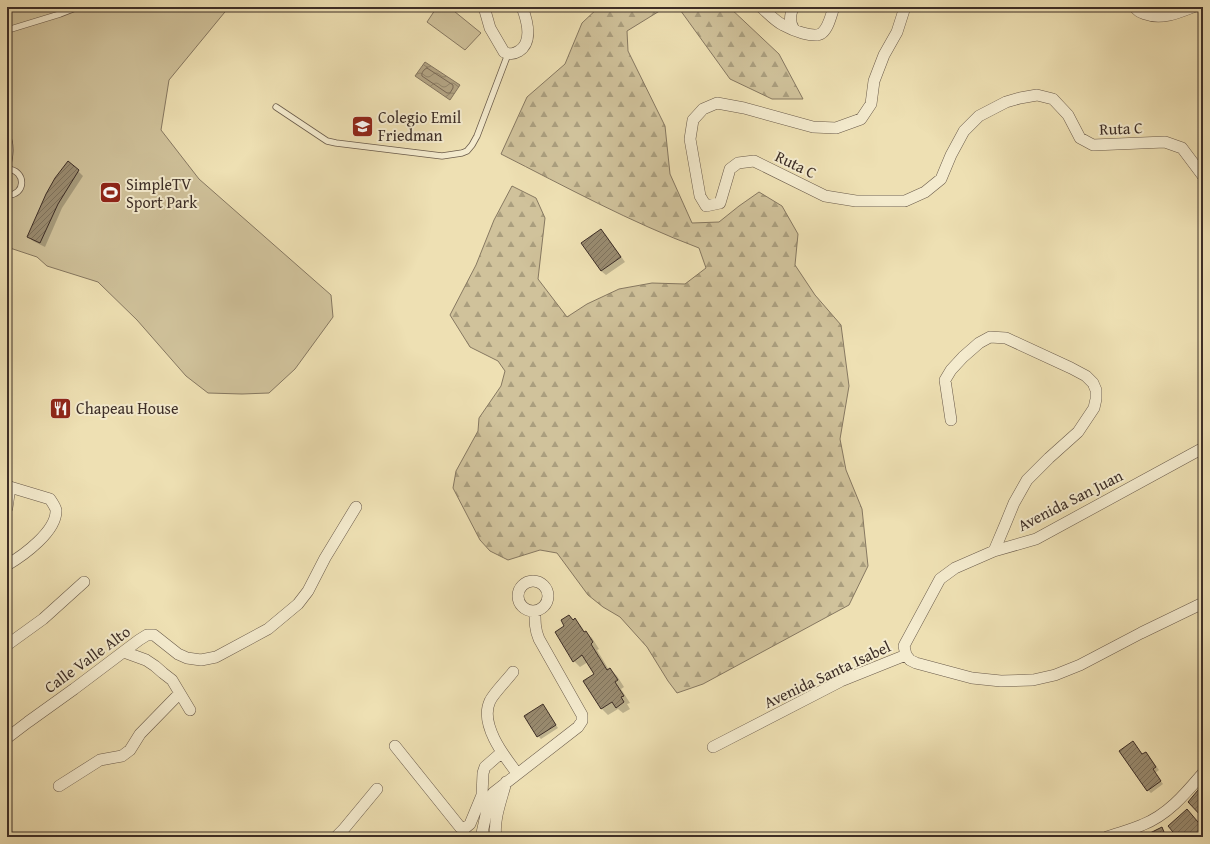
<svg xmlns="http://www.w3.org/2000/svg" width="1210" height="844" viewBox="0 0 1210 844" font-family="'Gentium Book Plus',serif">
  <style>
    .forest { fill: url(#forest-firs); stroke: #867861 }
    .pitch { fill: #d0c29b; stroke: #867861 }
    .water { fill: url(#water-waves); stroke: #83745e }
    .shadow { fill: #0003 }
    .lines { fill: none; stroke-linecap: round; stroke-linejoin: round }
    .shore { stroke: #786855; stroke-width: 1 }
    .building { fill: url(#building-hatch); stroke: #3d2e27 }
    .lane-casing { stroke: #695a4a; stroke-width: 7 }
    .street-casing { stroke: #695a4a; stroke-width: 12 }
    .lane { stroke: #f4ebce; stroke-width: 5.5 }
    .street { stroke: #f4ebce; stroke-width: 11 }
    .labels { text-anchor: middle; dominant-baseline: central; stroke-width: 4; stroke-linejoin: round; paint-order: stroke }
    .poi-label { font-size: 16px; fill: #3d2e27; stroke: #f4ebce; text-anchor: start }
    .street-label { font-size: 16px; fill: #3d2e27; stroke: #f4ebce }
  </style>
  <defs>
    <pattern id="forest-firs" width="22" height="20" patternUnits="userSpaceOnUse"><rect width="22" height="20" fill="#d0c29b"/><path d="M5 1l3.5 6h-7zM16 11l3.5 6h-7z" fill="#aa9e7e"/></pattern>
    <pattern id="water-waves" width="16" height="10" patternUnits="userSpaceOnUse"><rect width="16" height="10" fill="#b2a383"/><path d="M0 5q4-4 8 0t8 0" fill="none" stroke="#92856b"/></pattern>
    <pattern id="building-hatch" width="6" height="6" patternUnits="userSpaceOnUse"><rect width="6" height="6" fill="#998b70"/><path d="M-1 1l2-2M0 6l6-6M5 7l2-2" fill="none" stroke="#7e725c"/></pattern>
  </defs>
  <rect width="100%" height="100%" fill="#eee0b3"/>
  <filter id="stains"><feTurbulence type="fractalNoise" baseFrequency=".005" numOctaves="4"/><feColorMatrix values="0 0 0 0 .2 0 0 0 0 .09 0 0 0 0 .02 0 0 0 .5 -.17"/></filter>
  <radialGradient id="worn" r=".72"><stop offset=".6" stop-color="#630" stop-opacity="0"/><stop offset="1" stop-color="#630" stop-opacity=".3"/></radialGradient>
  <path class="forest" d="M 599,7 L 666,7 L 627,31 L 628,51 L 665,126 L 670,174 L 692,223 L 719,222 L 739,206 L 759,192 L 782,206 L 798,234 L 795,265 L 815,295 L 841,325 L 849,386 L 840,439 L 846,470 L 862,509 L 868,566 L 849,605 L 703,684 L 677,693 L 668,681 L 647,647 L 620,617 L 603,607 L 588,595 L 557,553 L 540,550 L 508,560 L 490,551 L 480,540 L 453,488 L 456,471 L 478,431 L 479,418 L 501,386 L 505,371 L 498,361 L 470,347 L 450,315 L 476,265 L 494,220 L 512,186 L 536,198 L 545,218 L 538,279 L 567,317 L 587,304 L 619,289 L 652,283 L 685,284 L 706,268 L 699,248 C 630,222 566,187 501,154 L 527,97 L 565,64 L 582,23 Z
    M 678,7 L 729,7 L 779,54 L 803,99 L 772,99 L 730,79 Z"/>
  <path class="pitch" d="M 7,7 L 229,7 L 169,80 L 161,130 L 199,179 L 331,295 L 333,317 L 295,369 L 269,393 L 242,394 L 208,393 L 186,376 L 137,320 L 98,282 L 47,266 L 37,257 L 7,247 Z
    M 437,7 L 449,7 L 481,33 L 465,50 L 427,22 Z"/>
  <path class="water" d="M 425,62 L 460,85 L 450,100 L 415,76 Z"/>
  <path class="shadow" d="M 69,162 L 83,176 L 62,208 L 45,247 L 33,241 L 28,236 Z
    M 601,230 L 606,235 L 625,262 L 606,275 L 601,271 L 582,243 Z
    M 569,616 L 574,621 L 575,620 L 581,626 L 585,632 L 586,632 L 592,638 L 599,649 L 597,650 L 609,670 L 610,669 L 617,676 L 624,687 L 621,689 L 630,703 L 627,704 L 630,709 L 623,713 L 618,709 L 608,715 L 602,709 L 585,681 L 595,674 L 588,662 L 580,667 L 574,661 L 566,627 Z
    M 545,708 L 558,728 L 541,739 L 538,736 Z
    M 1133,742 L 1143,755 L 1146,753 L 1149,756 L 1159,770 L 1155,773 L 1163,784 L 1151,793 L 1148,790 Z
    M 1187,810 L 1203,828 L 1203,833 L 1199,837 L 1179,837 Z"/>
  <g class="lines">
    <path class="shore" d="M 427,68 L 453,85 L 453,88 L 450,93 L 447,93 L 422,76 C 421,73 424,69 427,68 Z"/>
  </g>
  <path class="building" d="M 68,161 L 79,170 L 58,204 L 40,243 L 27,237 L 46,194 L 55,178 Z
    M 601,229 L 621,257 L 601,271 L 581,243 Z
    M 569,615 L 573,620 L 575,618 L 584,632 L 586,631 L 593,642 L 591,644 L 607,670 L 610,668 L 618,680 L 615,682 L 624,696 L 621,697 L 624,702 L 616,708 L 612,702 L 601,709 L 583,681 L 594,674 L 582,655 L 573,662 L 555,632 L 564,626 L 561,620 Z
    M 543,704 L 556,725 L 537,737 L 524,716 Z
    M 1133,741 L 1142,754 L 1146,752 L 1156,767 L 1153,769 L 1161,781 L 1147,791 L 1119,751 Z
    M 1203,784 L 1203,818 L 1188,802 Z
    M 1187,809 L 1203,828 L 1193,837 L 1177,837 L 1168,826 Z
    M 1162,827 L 1166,837 L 1142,837 Z"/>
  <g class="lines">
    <defs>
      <path id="lane" d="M 7,32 L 11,29 L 60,14 L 78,7
        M 276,107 L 327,141 L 336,143 L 442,156 L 462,153 L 467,151 L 472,145 L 477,136 L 508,54
        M 7,135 C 12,146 10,157 7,169
        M 7,169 C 27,170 26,196 7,195"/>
      <path id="street" d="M 484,7 L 490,28 L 504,52 C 510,55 514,54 519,51 C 533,42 527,20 522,7
        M 761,7 C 768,13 775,21 783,25 C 792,30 814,39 822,33 C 829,27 831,15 834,7
        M 793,7 C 790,16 789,21 794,30
        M 905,7 L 897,32 L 884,55 L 874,81 L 871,104 L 861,119 L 836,128 L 813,127 L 744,108 L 717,103 L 703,109 L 693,120 L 690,139 L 700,196 L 706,206 L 720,203 L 730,169 L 738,163 L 754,161 L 825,196 L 856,201 L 905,201 L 925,192 L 941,179 L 951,155 L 964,131 L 979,116 L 1006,102 L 1020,98 L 1037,95 L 1053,99 L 1068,115 L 1080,138 L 1093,145 L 1165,142 L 1182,148 L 1203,176
        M 1135,7 C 1137,11 1140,12 1145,14 C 1161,20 1178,13 1193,7
        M 951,420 L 945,380 L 951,370 L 963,357 L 979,343 L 990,337 L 1006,338 L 1071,368 L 1086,376 L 1093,383 L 1096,390 L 1096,399 L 1094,408 L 1078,432 L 1049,458 L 1027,480 L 1014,503 L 1005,525 L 994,551
        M 7,489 L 10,487 L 50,499 C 52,502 55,506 56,510 C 57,531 24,555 7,565
        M 7,508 L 10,487
        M518 596a15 15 0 1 1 30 0a15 15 0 1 1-30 0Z
        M 7,645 L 43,619 L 84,582
        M 124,652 L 146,660 L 155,666 L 163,673 L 172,680 L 190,710
        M 906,655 L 904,646 L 906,642 L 940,579 L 955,568 L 994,551 L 1036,539 L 1203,448
        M 906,655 L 910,660 L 916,663 L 972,678 L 1001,681 L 1033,680 L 1055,675 L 1080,665 L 1141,633 L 1203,603
        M 513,672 C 507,680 493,694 490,701 C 479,724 504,756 517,773
        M 7,738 L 28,722 L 74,689 L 139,640 L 147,635 L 154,635 L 178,654 L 187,658 L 201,660 L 216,657 L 268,629 L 298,604 L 308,591 L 325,558 L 356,507
        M 395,746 L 460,827 L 465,828 L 470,824 L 482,795 L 483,773 L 485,767 L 501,753
        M 713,747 L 841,681 L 906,655
        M 59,786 L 100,760 L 122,756 L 130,750 L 140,734 L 179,694
        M 336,837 L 343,830 L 377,789
        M 483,837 L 482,833 L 487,810 L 493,793 L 578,727 L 582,721 L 582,715 L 539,639 C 535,630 535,622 535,612
        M 496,837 C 493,820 502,798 506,782
        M 1107,837 C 1118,833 1131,830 1142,825 C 1168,815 1186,793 1203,773"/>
    </defs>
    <use href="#lane" class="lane-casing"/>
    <use href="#street" class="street-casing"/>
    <use href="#lane" class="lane"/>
    <use href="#street" class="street"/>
  </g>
  <defs>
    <symbol id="school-square" viewBox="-11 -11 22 22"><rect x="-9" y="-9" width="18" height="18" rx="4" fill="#8f2418" stroke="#f4ebce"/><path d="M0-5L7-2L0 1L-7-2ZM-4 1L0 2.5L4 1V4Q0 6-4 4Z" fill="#fff"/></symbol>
    <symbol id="stadium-square" viewBox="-11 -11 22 22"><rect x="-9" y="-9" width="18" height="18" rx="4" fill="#8f2418" stroke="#f4ebce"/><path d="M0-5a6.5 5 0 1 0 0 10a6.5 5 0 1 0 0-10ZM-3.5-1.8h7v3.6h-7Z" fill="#fff"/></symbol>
    <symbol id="restaurant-square" viewBox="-11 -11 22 22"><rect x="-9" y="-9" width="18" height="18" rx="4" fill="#8f2418" stroke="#f4ebce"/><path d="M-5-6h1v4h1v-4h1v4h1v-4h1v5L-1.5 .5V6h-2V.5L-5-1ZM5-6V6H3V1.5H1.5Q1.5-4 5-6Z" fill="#fff"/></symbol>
  </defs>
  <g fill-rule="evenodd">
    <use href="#school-square" x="350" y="114" width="25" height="25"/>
    <use href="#stadium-square" x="98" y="180" width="25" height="25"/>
    <use href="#restaurant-square" x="48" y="396" width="25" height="25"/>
  </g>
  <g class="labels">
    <g class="poi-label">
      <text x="378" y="117">Colegio Emil<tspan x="378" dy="18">Friedman</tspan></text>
      <text x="126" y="184">SimpleTV<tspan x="126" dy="18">Sport Park</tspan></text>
      <text x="76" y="408">Chapeau House</text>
    </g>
    <g class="street-label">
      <text transform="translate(1121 128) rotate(-2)">Ruta C</text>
      <text transform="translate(796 164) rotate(26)">Ruta C</text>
      <text transform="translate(1070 500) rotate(-27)">Avenida San Juan</text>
      <text transform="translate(87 659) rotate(-36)">Calle Valle Alto</text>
      <text transform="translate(827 674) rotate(-25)">Avenida Santa Isabel</text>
    </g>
  </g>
  <rect width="1210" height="844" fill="none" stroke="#eee0b3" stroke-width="24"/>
  <rect x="8" y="8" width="1194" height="828" fill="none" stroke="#3d2e27" stroke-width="2"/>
  <rect x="12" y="12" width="1186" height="820" fill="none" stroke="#3d2e27"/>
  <rect width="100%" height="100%" filter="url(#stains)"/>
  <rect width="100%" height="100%" fill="url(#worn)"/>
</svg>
